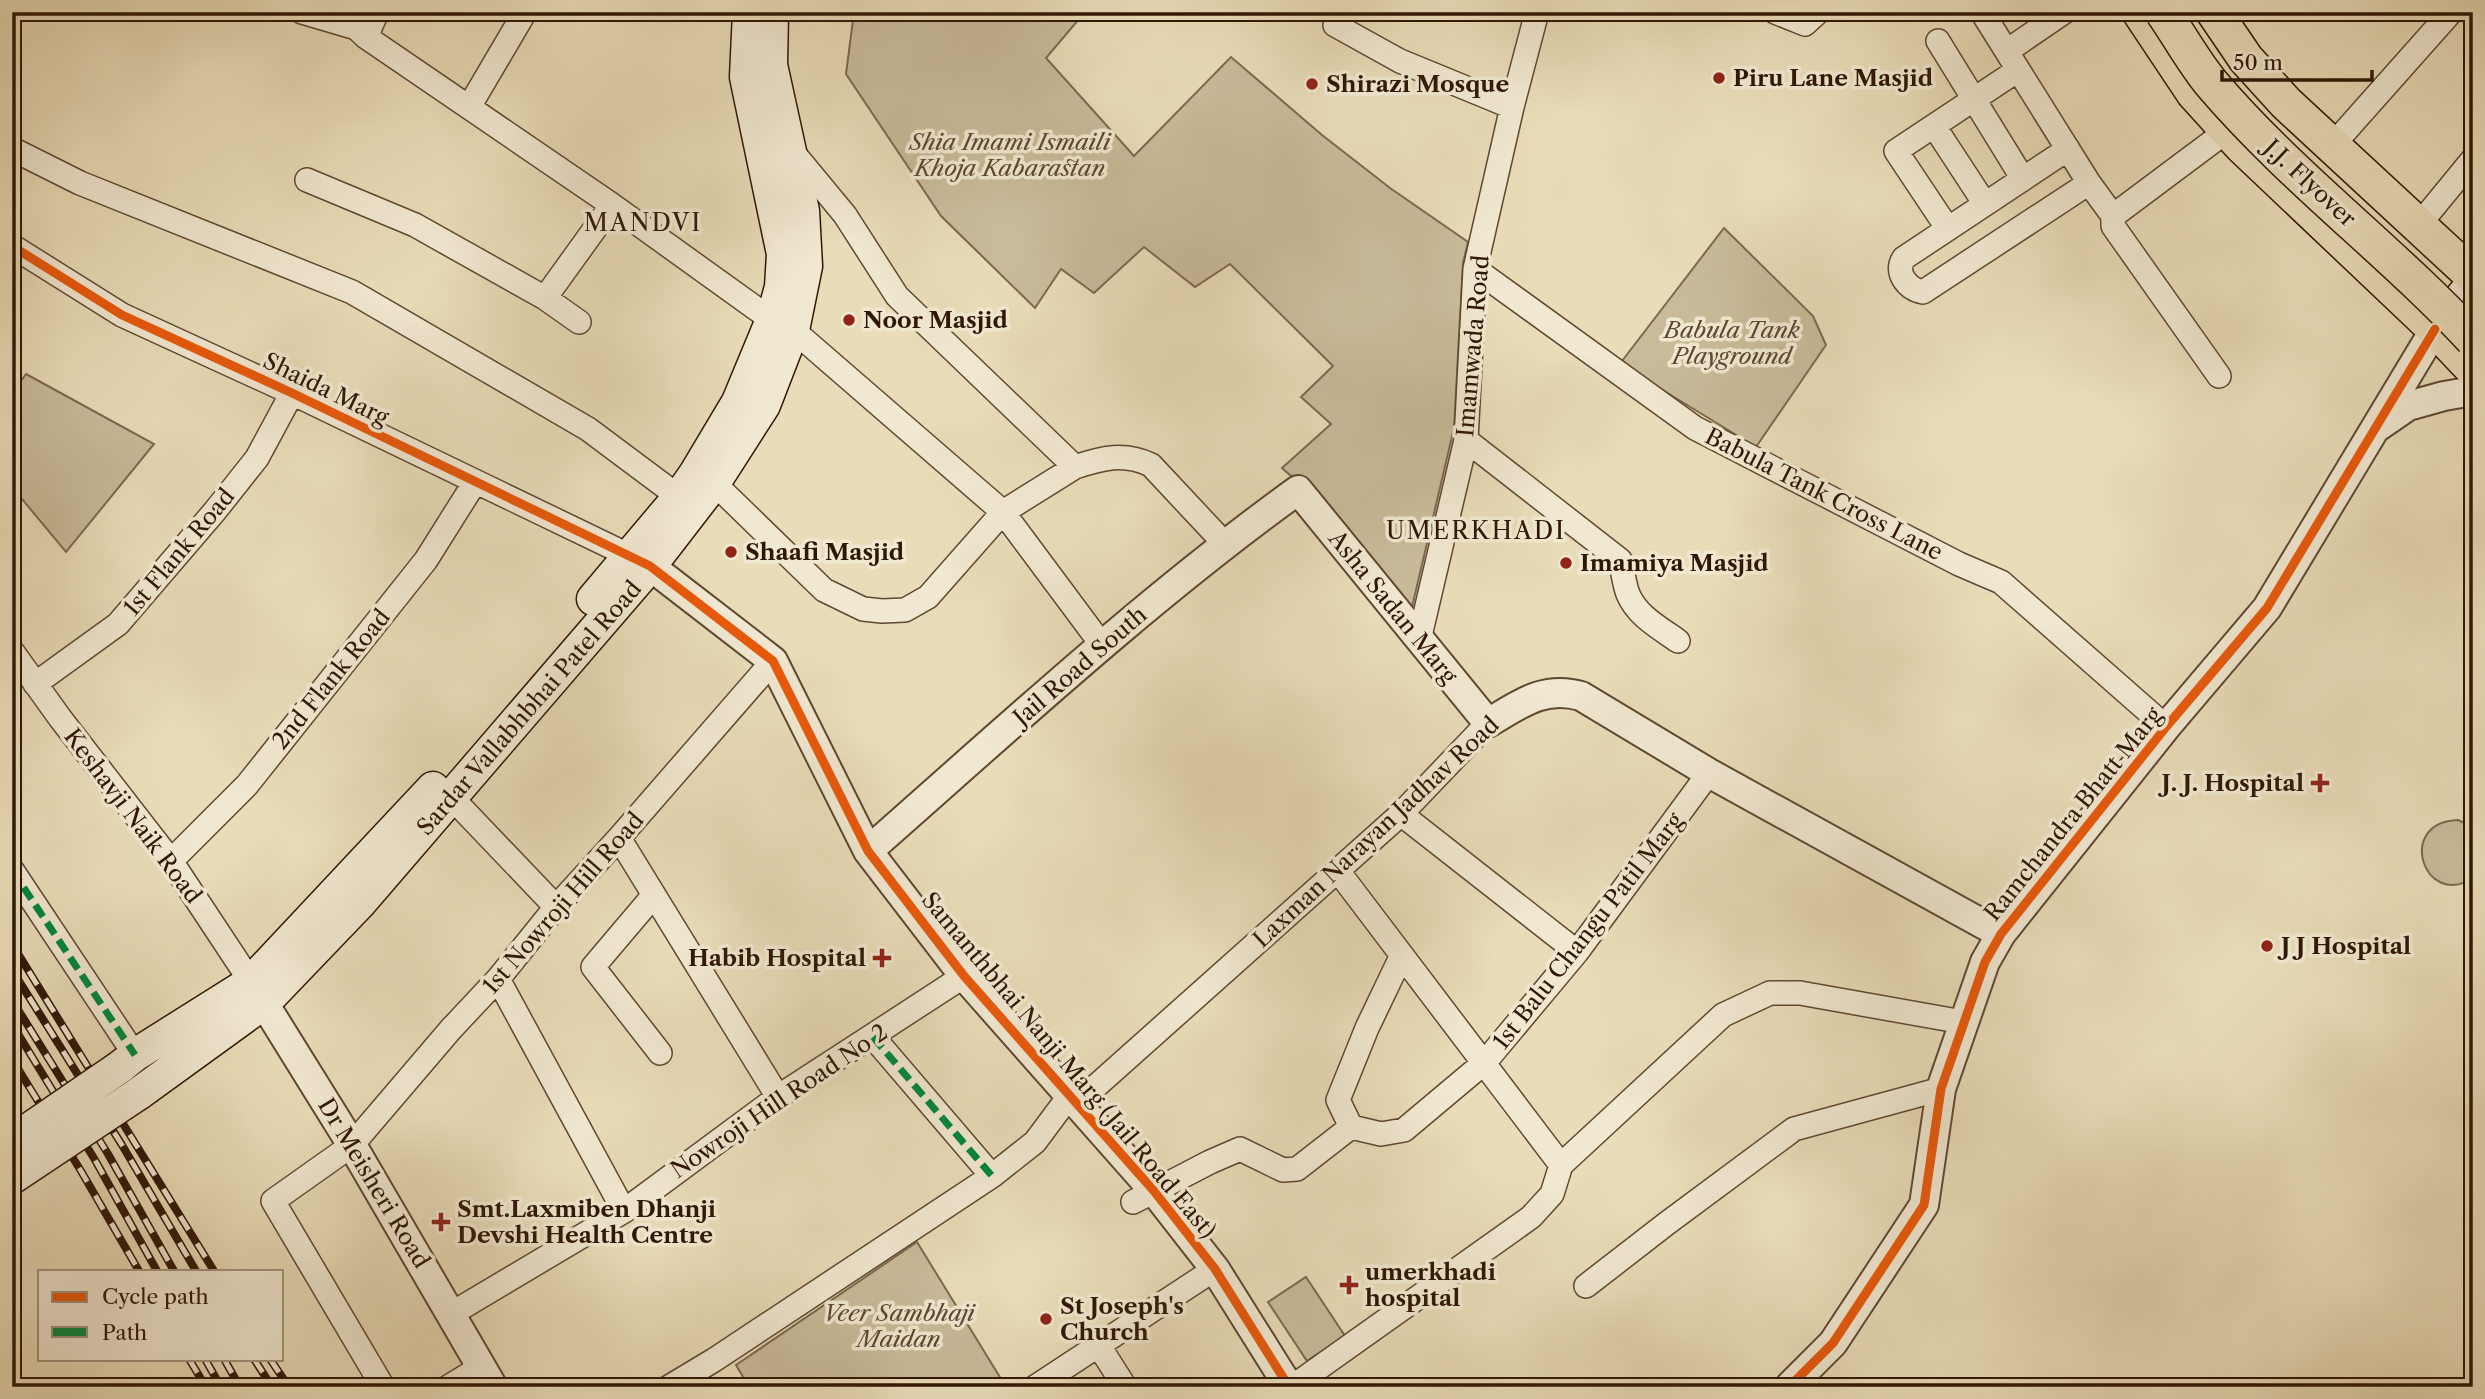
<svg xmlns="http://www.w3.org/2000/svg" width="2485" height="1399" viewBox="0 0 2485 1399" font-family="'Libre Caslon Text',serif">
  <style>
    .green { fill: #c9bb9a; stroke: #7c6950; stroke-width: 2 }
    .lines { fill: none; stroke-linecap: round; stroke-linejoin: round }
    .minor-casing { stroke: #5e4832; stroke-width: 26 }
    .tertiary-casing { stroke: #5e4832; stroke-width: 32 }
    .secondary-casing { stroke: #2f1706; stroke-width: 35 }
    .primary-casing { stroke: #2f1706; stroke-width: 38 }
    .minor { stroke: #f1e8d1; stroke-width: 23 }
    .tertiary { stroke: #f1e8d1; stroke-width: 28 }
    .secondary { stroke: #f1e8d1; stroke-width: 32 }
    .primary { stroke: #e9dcb8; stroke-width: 35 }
    .rail-casing { stroke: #2f1706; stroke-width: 8 }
    .rail { stroke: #f1e8d1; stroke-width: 5; stroke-dasharray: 16; stroke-linecap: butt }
    .secondary-bridge-casing { stroke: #2f1706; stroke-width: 35; stroke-linecap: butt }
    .primary-bridge-casing { stroke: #2f1706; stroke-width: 38; stroke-linecap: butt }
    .secondary-bridge { stroke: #f1e8d1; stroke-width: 32 }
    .primary-bridge { stroke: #e9dcb8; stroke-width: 35 }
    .quiet { stroke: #00873e; stroke-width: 7; stroke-dasharray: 14 7; stroke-linecap: butt }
    .cycleway-casing { stroke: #f1e8d1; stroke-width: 13 }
    .cycleway { stroke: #e8590c; stroke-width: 9 }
    .poi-dot { fill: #8f2418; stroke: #f1e8d1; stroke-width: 2.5 }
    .labels { text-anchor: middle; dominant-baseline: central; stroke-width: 7; stroke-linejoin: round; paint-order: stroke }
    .poi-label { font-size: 23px; font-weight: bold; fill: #2f1706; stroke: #f1e8d1; text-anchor: start }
    .park-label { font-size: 23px; font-style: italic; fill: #5d4832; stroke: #f1e8d1 }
    .street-label { font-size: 23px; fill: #2f1706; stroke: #f1e8d1 }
    .neighbourhood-label { font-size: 24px; letter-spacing: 2px; fill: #2f1706; stroke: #f1e8d1 }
  </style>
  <rect width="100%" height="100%" fill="#e9dcb8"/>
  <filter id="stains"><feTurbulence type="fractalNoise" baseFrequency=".00286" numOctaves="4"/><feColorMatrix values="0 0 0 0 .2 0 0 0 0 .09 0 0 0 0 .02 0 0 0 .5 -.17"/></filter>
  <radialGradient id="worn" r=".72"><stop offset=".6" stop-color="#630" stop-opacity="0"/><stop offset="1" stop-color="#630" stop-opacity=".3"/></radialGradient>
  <path class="green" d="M 854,12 L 1085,12 L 1046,58 L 1134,156 L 1231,57 L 1322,135 L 1390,188 L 1468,242 L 1463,263 L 1454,428 L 1409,620 L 1291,476 L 1282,468 L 1331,424 L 1301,397 L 1333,366 L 1230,264 L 1195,287 L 1144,247 L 1094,293 L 1061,269 L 1035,308 L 941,216 L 846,74 Z
    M 1724,228 L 1813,316 L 1826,345 L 1756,447 L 1651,383 L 1622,361 Z
    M 26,374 L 154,444 L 66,552 L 12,487 L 12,393 Z
    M 2458,820 L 2473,827 L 2473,878 C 2424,910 2395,822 2458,820 Z
    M 917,1242 L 1006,1387 L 749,1387 L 736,1365 Z
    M 1306,1277 L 1345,1336 L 1307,1361 L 1268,1302 Z"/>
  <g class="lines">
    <defs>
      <path id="minor" d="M 302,12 L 353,27
        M 339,12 L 366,37 L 612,205 L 772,320 L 793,330 L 1003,512 L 1102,645
        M 1775,12 L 1805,24 L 1818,12
        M 1982,12 L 2089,183 L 1923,292 C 1907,289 1894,272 1904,258 L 2068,149
        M 12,13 L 13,12
        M 1335,25 L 1400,61 L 1512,107
        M 366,37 L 377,12
        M 1938,41 L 2023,179
        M 2007,51 L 2064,12
        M 469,107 L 525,12
        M 1934,126 L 1985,204
        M 2332,146 L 2451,12
        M 12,149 L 80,183 L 352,292 L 588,429 L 679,497
        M 792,151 L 845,215 L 897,296 L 1075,467 C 1102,458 1124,452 1151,465 L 1224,543
        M 307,180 L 415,225 L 545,298 L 579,322
        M 2089,183 L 2113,216
        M 2418,226 L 2473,159
        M 1948,229 L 1896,151 L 2018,70
        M 12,246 L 122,315 L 292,393 L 630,556
        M 1475,269 L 1695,428 L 1959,564 L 2001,582 L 2166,727
        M 545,298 L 612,205
        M 2219,376 L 2113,226 L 2113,216 L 2228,130
        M 1466,440 L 1620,560 C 1623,571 1624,584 1628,594 C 1637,616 1660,628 1678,641
        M 701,477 L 714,483 L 824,590 L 863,609 L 882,611 L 905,610 L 928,597 L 1003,512 L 1075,467
        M 1419,640 L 1466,440 L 1475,269 L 1512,107 L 1537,12
        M 12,651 L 60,718 L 171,861 L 251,982
        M 35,684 L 118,624 L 215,511 L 257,458 L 292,393
        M 439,791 L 452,798 L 556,907
        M 1401,814 L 1577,952
        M 619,838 L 778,1097
        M 171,861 L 247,785 L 426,560 L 475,482
        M 12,870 L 135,1055
        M 1338,871 L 1561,1165
        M 654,895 L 593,967 L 660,1053
        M 498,979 L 624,1211
        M 873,1037 L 992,1176
        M 1076,1104 L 1401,814 L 1488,723
        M 1351,1127 L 1338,1100 L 1367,1028 L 1401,957
        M 1133,1202 L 1210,1162 L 1240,1149 L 1283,1170 L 1297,1169 L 1351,1127 L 1381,1134 L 1404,1130 L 1485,1062 L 1577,952 L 1709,773
        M 1586,1286 L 1666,1224 L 1794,1129 L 1941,1089
        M 451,1314 L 624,1211 L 778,1097 L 964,976
        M 1099,1346 L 1125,1387
        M 383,1387 L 273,1201 L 352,1145 L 451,1029 L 498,979 L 556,907 L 619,838 L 773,661
        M 448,1387 L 481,1367
        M 669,1387 L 714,1360 L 992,1176 L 1035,1142 L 1070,1095
        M 1035,1387 L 1215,1269
        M 1292,1387 L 1531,1217 L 1552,1194 L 1561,1165 L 1723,1015 L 1770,993 L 1800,993 L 1963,1022"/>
      <path id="tertiary" d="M 2379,426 L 2408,406 L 2444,396 L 2473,391
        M 631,556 L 650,566 L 773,661 L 868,851 L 964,976 L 1154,1191 L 1215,1269 L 1289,1387
        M 868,851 C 1009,727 1146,600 1298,490 L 1488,723 C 1519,705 1543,685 1581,696 L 1709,773 L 2001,934
        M 252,984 L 352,1145 L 493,1387
        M 1789,1387 L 1833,1343 L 1924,1205 L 1941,1089 L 1985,962 L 2001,934 L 2166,727 L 2267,608 L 2435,329"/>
      <path id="secondary" d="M 2435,329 L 2473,283
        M 593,599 L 679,497 L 695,474 L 738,402 L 772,320 L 781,287 L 783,254 L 746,77 L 749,12
        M 120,1067 L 135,1055 L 251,982 L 433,788
        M 138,1094 L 265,1002 L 359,904 L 650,566 L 714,483 L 764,405 L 793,330 L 806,266 L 803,211 L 771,65 L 772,12"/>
      <path id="primary" d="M 2140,12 L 2194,93 L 2242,146 L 2435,329 L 2473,369
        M 2214,12 L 2246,59 L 2286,103 L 2473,276"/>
    </defs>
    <use href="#minor" class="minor-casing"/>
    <use href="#tertiary" class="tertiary-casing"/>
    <use href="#secondary" class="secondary-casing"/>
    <use href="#primary" class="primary-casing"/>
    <use href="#minor" class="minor"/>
    <use href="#tertiary" class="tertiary"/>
    <use href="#secondary" class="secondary"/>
    <use href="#primary" class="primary"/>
    <defs>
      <path id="rail" d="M 12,944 L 214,1271
        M 12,970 L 122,1145 L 196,1271
        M 12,1000 L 108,1154 L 174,1271
        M 12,1024 L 95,1160 L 157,1271
        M 12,1059 L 81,1171 L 139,1271
        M 189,1359 L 206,1387
        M 205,1359 L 221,1387
        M 224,1359 L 240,1387
        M 254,1359 L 272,1387
        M 270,1359 L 289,1387"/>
    </defs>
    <use href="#rail" class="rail-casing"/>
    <use href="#rail" class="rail"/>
    <defs>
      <path id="secondary-bridge" d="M 12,1141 L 120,1067
        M 12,1178 L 138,1094"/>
      <path id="primary-bridge" d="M 2163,12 C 2179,35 2193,61 2211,83 C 2290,176 2390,250 2473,339"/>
    </defs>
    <use href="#secondary-bridge" class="secondary-bridge-casing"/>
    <use href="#primary-bridge" class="primary-bridge-casing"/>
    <use href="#secondary-bridge" class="secondary-bridge"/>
    <use href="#primary-bridge" class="primary-bridge"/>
    <path class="quiet" d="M 12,870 L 135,1055
      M 873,1037 L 992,1176"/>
    <defs>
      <path id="cycleway" d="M 12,246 L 122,315 L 292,393 L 650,566 L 773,661 L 868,851 L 964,976 L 1154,1191 L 1215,1269 L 1289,1387
        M 1789,1387 L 1833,1343 L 1924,1205 L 1941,1089 L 1985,962 L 2001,934 L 2166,727 L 2267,608 L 2435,329"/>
    </defs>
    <use href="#cycleway" class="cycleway-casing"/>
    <use href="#cycleway" class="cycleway"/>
  </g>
  <g class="poi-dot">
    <circle cx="1719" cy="78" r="7"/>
    <circle cx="1312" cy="84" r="7"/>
    <circle cx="849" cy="320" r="7"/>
    <circle cx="731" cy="552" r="7"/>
    <circle cx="1566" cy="563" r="7"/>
    <path d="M2316.5 772.5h7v7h7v7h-7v7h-7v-7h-7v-7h7z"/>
    <circle cx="2267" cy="946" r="7"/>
    <path d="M878.5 947.5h7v7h7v7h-7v7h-7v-7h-7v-7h7z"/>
    <path d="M437.5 1211.5h7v7h7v7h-7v7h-7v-7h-7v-7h7z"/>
    <path d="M1345.5 1274.5h7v7h7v7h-7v7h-7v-7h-7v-7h7z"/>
    <circle cx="1046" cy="1319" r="7"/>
  </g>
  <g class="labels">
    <g class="poi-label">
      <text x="1733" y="78">Piru Lane Masjid</text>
      <text x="1326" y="84">Shirazi Mosque</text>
      <text x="863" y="320">Noor Masjid</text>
      <text x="745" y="552">Shaafi Masjid</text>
      <text x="1580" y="563">Imamiya Masjid</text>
      <text x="2304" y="783" text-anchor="end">J. J. Hospital</text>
      <text x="2281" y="946">J J Hospital</text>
      <text x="866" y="958" text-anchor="end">Habib Hospital</text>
      <text x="457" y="1209">Smt.Laxmiben Dhanji<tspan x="457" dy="26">Devshi Health Centre</tspan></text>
      <text x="1365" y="1272">umerkhadi<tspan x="1365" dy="26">hospital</tspan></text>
      <text x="1060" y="1306">St Joseph's<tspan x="1060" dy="26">Church</tspan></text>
    </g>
    <g class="park-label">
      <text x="1010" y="142">Shia Imami Ismaili<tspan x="1010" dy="26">Khoja Kabarastan</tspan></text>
      <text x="1732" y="330">Babula Tank<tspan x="1732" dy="26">Playground</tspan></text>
      <text x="899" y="1313">Veer Sambhaji<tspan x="899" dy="26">Maidan</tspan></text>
    </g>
    <g class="street-label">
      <text transform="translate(2310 183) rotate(43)">J.J. Flyover</text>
      <text transform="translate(1473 346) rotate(-85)">Imamwada Road</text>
      <text transform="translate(326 389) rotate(26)">Shaida Marg</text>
      <text transform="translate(1824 494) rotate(27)">Babula Tank Cross Lane</text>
      <text transform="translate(179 552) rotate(-50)">1st Flank Road</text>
      <text transform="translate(1393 607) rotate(51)">Asha Sadan Marg</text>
      <text transform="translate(1080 666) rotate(-41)">Jail Road South</text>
      <text transform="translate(331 679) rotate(-51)">2nd Flank Road</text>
      <text transform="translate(529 708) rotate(-49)">Sardar Vallabhbhai Patel Road</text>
      <text transform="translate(2073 814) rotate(-51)">Ramchandra Bhatt Marg</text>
      <text transform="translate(133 816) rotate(53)">Keshavji Naik Road</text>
      <text transform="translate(1376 832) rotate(-43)">Laxman Narayan Jadhav Road</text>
      <text transform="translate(563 903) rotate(-49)">1st Nowroji Hill Road</text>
      <text transform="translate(1588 931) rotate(-52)">1st Balu Changu Patil Marg</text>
      <text transform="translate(1069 1065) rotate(50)">Samanthbhai Nanji Marg (Jail Road East)</text>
      <text transform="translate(779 1101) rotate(-34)">Nowroji Hill Road No 2</text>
      <text transform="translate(374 1183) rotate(59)">Dr Meisheri Road</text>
    </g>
    <g class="neighbourhood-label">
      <text x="643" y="222">MANDVI</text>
      <text x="1476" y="530">UMERKHADI</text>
    </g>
  </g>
  <rect width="2485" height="1399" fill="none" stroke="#e9dcb8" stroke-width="42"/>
  <rect x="14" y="14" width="2457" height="1371" fill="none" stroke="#2f1706" stroke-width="3.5"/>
  <rect x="21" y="21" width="2443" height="1357" fill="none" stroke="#2f1706" stroke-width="2"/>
  <rect x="38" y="1270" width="245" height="91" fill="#f1e8d1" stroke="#a39480" stroke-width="2"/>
  <rect x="52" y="1292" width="35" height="10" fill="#e8590c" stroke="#a39480" stroke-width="2"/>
  <text x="102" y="1304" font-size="21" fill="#2f1706">Cycle path</text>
  <rect x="52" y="1327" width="35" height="10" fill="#00873e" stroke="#a39480" stroke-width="2"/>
  <text x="102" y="1340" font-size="21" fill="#2f1706">Path</text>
  <path d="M2222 70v10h150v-10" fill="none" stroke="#2f1706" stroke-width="3.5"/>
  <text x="2233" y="70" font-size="21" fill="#2f1706" stroke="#f1e8d1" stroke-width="5" paint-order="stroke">50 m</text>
  <rect width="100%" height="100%" filter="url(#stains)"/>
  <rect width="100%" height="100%" fill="url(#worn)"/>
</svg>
